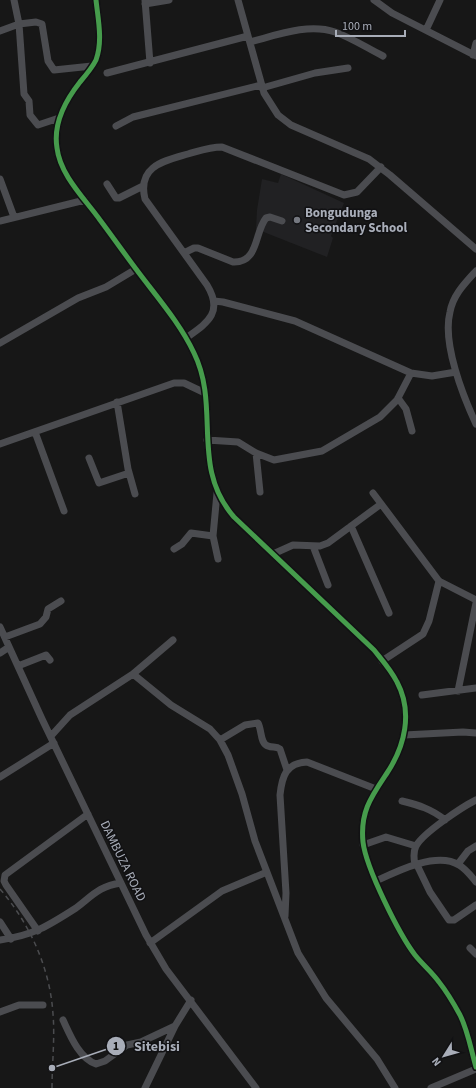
<svg xmlns="http://www.w3.org/2000/svg" width="476" height="1088" viewBox="0 0 476 1088" font-family="'Source Sans 3',sans-serif">
  <style>
    .built { fill: #212123 }
    .lines { fill: none; stroke-linecap: round; stroke-linejoin: round }
    .minor { stroke: #4b4c50; stroke-width: 7 }
    .rail { stroke: #4b4c4f; stroke-width: 1.5; stroke-dasharray: 5 4; stroke-linecap: butt }
    .cycleway-casing { stroke: #111113; stroke-width: 8 }
    .cycleway { stroke: #469c4c; stroke-width: 5 }
    .poi-dot { fill: #757880; stroke: #111113; stroke-width: 1.5 }
    .labels { text-anchor: middle; dominant-baseline: central; stroke-width: 3; stroke-linejoin: round; paint-order: stroke }
    .poi-label { font-size: 13px; font-weight: bold; fill: #a8adb8; stroke: #111113; text-anchor: start }
    .street-label { font-size: 13px; fill: #a8adb8; stroke: #111113 }
    .leader { fill: none; stroke: #a8adb8; stroke-width: 1.5 }
    .callout-dot { fill: #a8adb8; stroke: #111113; stroke-width: 1.5 }
    .mark-label { font-size: 12px; text-anchor: middle; font-weight: bold; fill: #111 }
    .callout-label { font-size: 14px; text-anchor: middle; font-weight: bold; fill: #a8adb8; stroke: #111113; stroke-width: 3; stroke-linejoin: round; paint-order: stroke }
  </style>
  <rect width="100%" height="100%" fill="#171717"/>
  <path class="built" d="M 281,174 L 344,203 L 331,236 L 333,238 L 327,257 L 256,229 L 257,210 L 262,179 L 278,183 Z"/>
  <g class="lines">
    <path class="minor" d="M 96,0 C 98,19 103,41 96,60 C 92,68 86,75 80,82 C 65,101 53,124 57,148 C 60,175 85,199 100,220 C 112,236 124,253 136,269 C 156,296 180,323 194,353 C 221,408 190,467 234,517 L 374,650 C 382,660 391,670 397,682 C 413,712 405,746 387,773 C 371,797 360,812 363,842 C 366,868 399,934 415,955 C 422,964 432,972 439,982 C 447,992 454,1004 460,1015 C 468,1031 471,1050 476,1067
      M 145,0 L 150,63
      M 238,0 L 264,93 L 278,115 L 291,125 L 369,159 L 390,175 L 476,249
      M 374,0 L 392,13 L 476,56
      M 145,4 L 169,0
      M 426,30 L 440,0
      M 0,31 L 19,24 L 14,0
      M 250,42 C 277,35 308,23 335,32 C 352,38 367,48 383,56
      M 473,55 L 476,43
      M 107,73 L 248,36
      M 262,88 L 315,73 L 348,68
      M 59,118 L 38,125 L 30,115 L 29,101 L 24,94 L 19,24 L 36,22 L 42,24 L 48,61 L 54,70 L 92,66
      M 116,126 L 133,117 L 261,85
      M 0,179 L 14,217
      M 107,184 L 116,198 L 119,198 L 143,186
      M 0,221 L 85,200
      M 184,253 L 194,248 L 198,248 L 233,262 C 259,263 254,233 266,218 L 270,217 L 282,221
      M 476,271 C 465,283 453,295 450,312 C 442,343 463,396 476,424
      M 214,301 L 223,302 L 295,321 L 411,373 L 432,376 L 456,372
      M 186,338 C 207,323 224,313 207,285 L 145,199 C 137,166 164,161 188,154 C 199,151 210,147 222,147 L 344,195 L 357,192 L 381,167
      M 0,343 L 78,298 L 106,287 L 136,269
      M 398,398 L 406,409 L 412,431
      M 117,402 L 128,469 L 135,494
      M 35,432 L 64,511
      M 207,440 L 238,442 L 256,453 L 274,460 L 322,451 L 380,417 L 397,400 L 411,373
      M 0,444 L 174,383 L 184,383 L 205,393
      M 256,453 L 260,492
      M 89,458 L 99,483 L 129,473
      M 217,493 L 213,536 L 218,559
      M 373,493 L 439,581 L 476,600
      M 351,526 L 389,613
      M 313,546 L 328,585
      M 174,549 L 182,544 L 191,533 L 213,536
      M 273,554 L 293,545 L 320,546 L 328,543 L 381,504
      M 0,627 L 42,719 L 146,935 L 166,969 L 256,1088
      M 5,637 L 40,624 L 46,617 L 48,609 L 61,601
      M 0,653 L 9,647
      M 382,661 L 423,634 L 429,621 L 439,581
      M 18,666 L 46,655 L 50,660
      M 133,674 L 171,705 L 210,729 L 220,740 L 228,755 L 242,794 L 255,841 L 298,953 L 326,998 L 377,1059 L 395,1088
      M 458,691 L 476,603
      M 422,695 L 476,688
      M 404,735 L 463,732 L 476,733
      M 51,736 L 70,715 L 133,674 L 173,640
      M 220,740 L 245,725 L 258,723 C 262,730 260,744 268,746 C 273,748 276,746 280,749 L 287,770
      M 0,777 L 54,743
      M 402,801 C 418,805 432,809 445,820
      M 363,845 L 386,837 L 416,846
      M 458,864 L 468,851 L 476,846
      M 415,865 C 414,860 413,852 416,846 C 423,833 462,807 476,800
      M 417,865 L 430,892 L 449,920 L 454,920 L 476,905
      M 376,881 C 397,871 437,851 459,865 C 466,869 471,876 476,882
      M 285,916 L 286,893 L 280,795 C 282,776 286,763 307,762 L 376,789
      M 0,922 L 11,939
      M 38,931 L 6,885 L 4,881 L 5,875 L 88,814
      M 0,940 C 34,935 48,926 76,908 C 92,896 99,886 121,883
      M 150,943 L 222,891 L 267,872
      M 470,948 L 476,954
      M 0,1012 L 19,1005 L 43,1005
      M 63,1020 C 70,1035 79,1058 96,1064 L 105,1061 L 127,1045 L 141,1042 L 175,1026
      M 145,1088 L 175,1026 L 191,1000
      M 431,1088 L 476,1069"/>
    <path class="rail" d="M 0,889 C 30,924 50,968 53,1014 C 55,1038 52,1064 52,1088"/>
    <defs>
      <path id="cycleway" d="M 96,0 C 98,19 103,41 96,60 C 92,68 86,75 80,82 C 65,101 53,124 57,148 C 60,175 85,199 100,220 C 112,236 124,253 136,269 C 156,296 180,323 194,353 C 221,408 190,467 234,517 L 374,650 C 382,660 391,670 397,682 C 413,712 405,746 387,773 C 371,797 360,812 363,842 C 366,868 399,934 415,955 C 422,964 432,972 439,982 C 447,992 454,1004 460,1015 C 468,1031 471,1050 476,1067"/>
    </defs>
    <use href="#cycleway" class="cycleway-casing"/>
    <use href="#cycleway" class="cycleway"/>
  </g>
  <circle class="poi-dot" cx="297" cy="220" r="4"/>
  <g class="labels">
    <g class="poi-label">
      <text x="305" y="213">Bongudunga<tspan x="305" dy="15">Secondary School</tspan></text>
    </g>
    <g class="street-label">
      <text transform="translate(123 861) rotate(64)">DAMBUZA ROAD</text>
    </g>
  </g>
  <path class="leader" d="M52 1068L116 1046"/>
  <g class="callout-dot">
    <circle cx="52" cy="1068" r="4"/>
    <circle cx="116" cy="1046" r="10"/>
  </g>
  <g class="mark-label">
    <text x="116" y="1050">1</text>
  </g>
  <g class="callout-label">
    <text x="157" y="1051">Sitebisi</text>
  </g>
  <g transform="translate(444 1056) rotate(233)" stroke="#111113" stroke-width="3" paint-order="stroke">
  <path d="M0-3L7 15L0 10L-7 15Z" fill="#a8adb8"/>
  <text y="-6" font-size="11" font-weight="bold" text-anchor="middle" fill="#a8adb8">N</text>
  </g>
  <path d="M336 30v6h69v-6" fill="none" stroke="#a8adb8" stroke-width="2"/>
  <text x="342" y="30" font-size="12" fill="#a8adb8" stroke="#111113" stroke-width="3" paint-order="stroke">100 m</text>
</svg>
